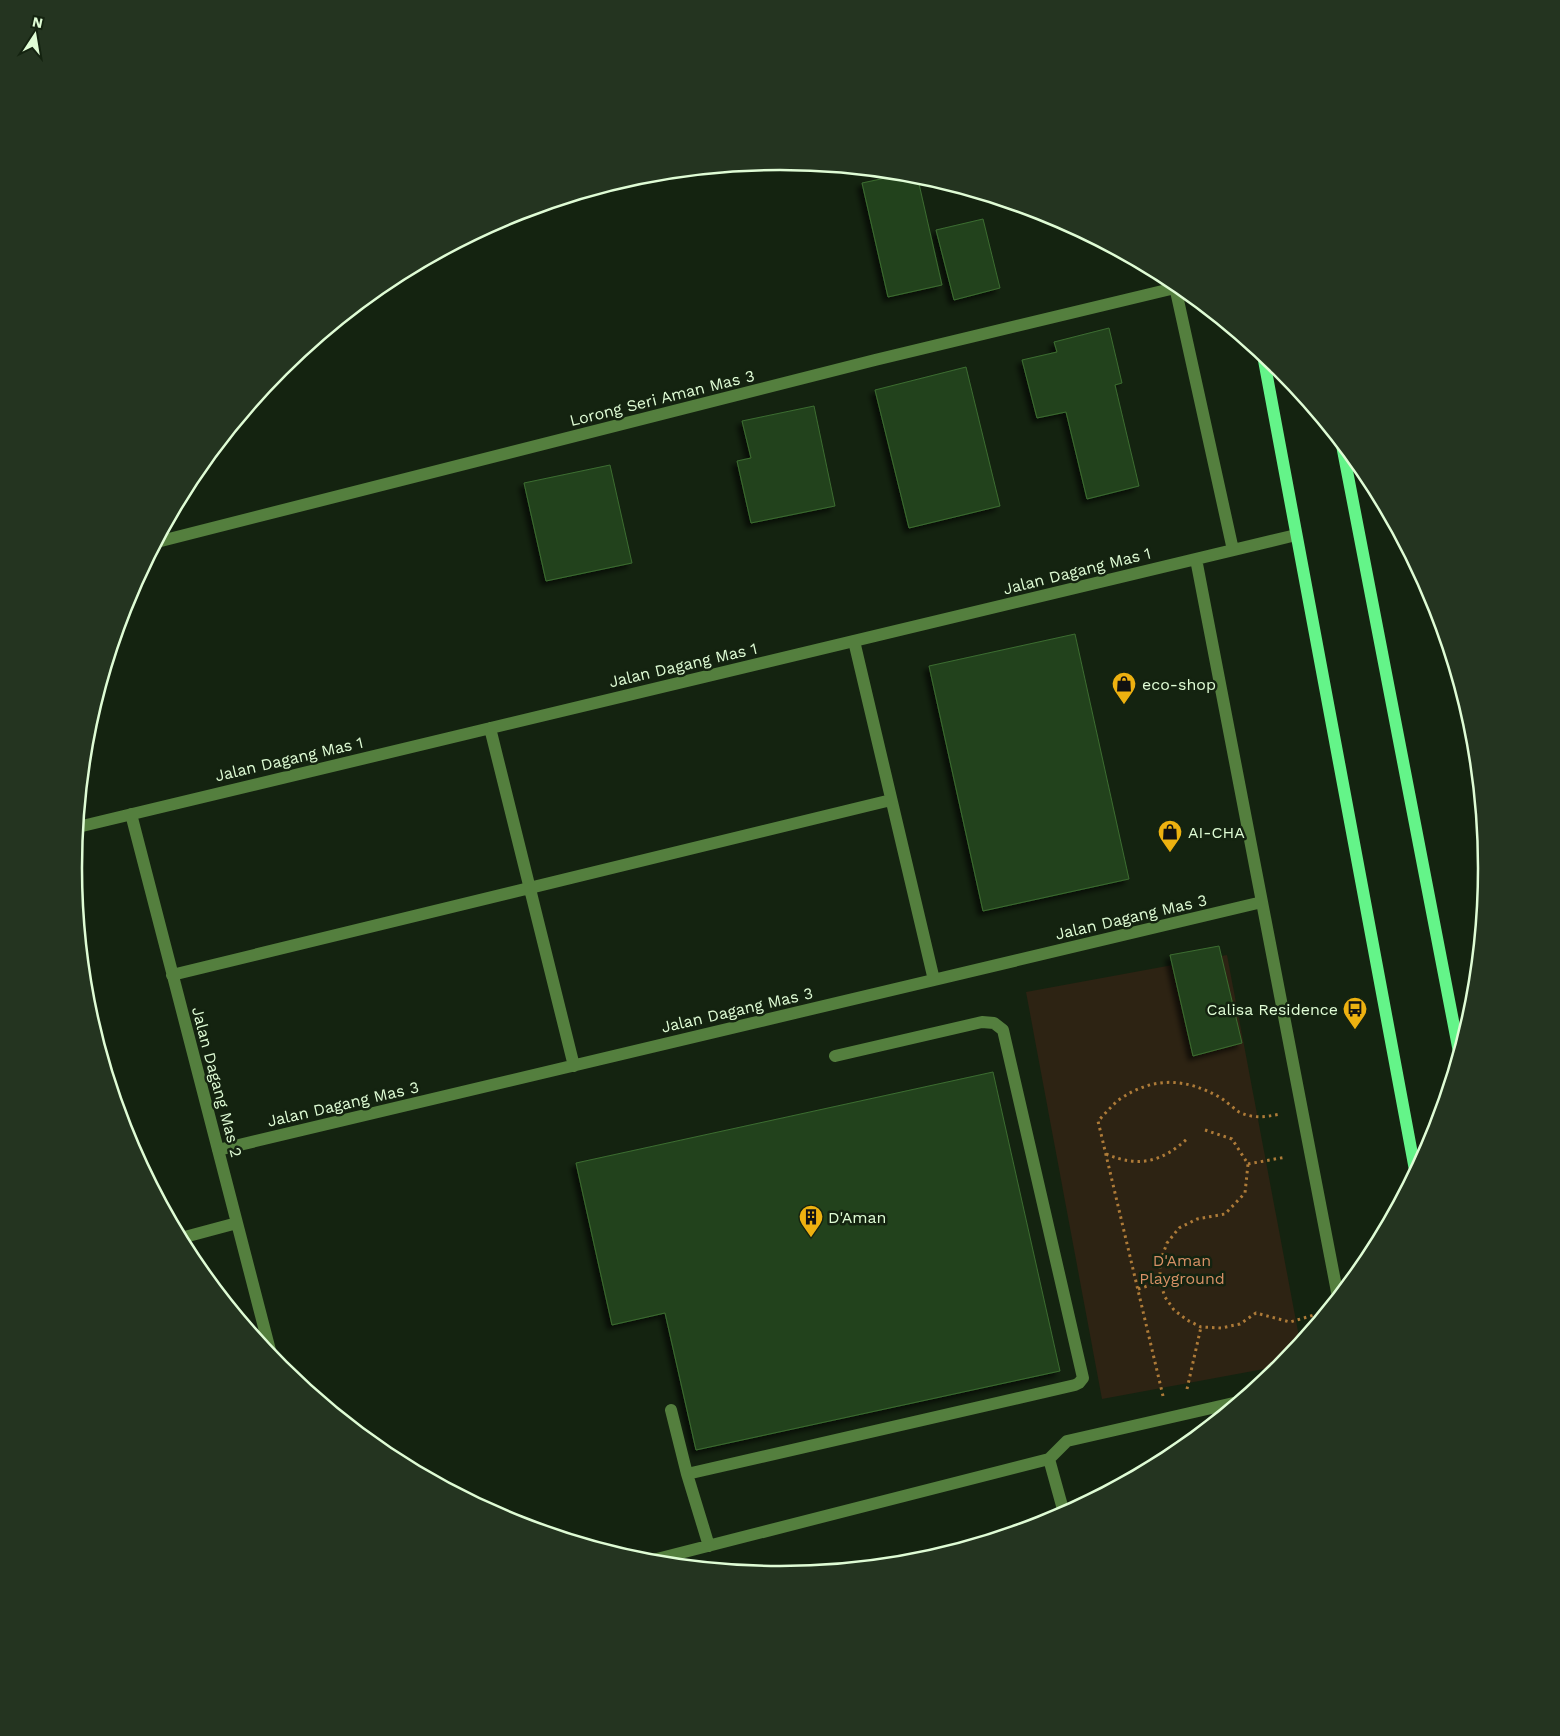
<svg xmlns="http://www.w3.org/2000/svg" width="1560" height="1736" viewBox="0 0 1560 1736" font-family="'Work Sans',sans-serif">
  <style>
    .green { fill: #2d2313 }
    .building { fill: #24431d; stroke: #3c6d31; filter: url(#shadow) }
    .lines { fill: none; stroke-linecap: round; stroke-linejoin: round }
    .path { stroke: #ae7b38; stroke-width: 3; stroke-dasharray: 2.5 4; stroke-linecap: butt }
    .minor { stroke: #547f3e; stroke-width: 12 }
    .major { stroke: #64f489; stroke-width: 12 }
    .labels { text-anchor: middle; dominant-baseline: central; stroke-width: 5; stroke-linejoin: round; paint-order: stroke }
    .street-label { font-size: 16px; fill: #dffcd5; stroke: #142310 }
    .poi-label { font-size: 16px; fill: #dffcd5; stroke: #142310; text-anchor: start }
    .park-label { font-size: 16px; fill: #d79166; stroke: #142310 }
    .rim { fill: none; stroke: #dffcd5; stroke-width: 2.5 }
  </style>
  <defs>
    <filter id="shadow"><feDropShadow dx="-4.5" dy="4.5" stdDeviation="2.5" flood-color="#0009"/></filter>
  </defs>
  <rect width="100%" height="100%" fill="#142310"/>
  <path class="green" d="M 1227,955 L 1300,1342 L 1280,1366 L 1102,1399 L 1026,992 Z"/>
  <path class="building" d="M 904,174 L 917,175 L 942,285 L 888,297 L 862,183 Z
    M 983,219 L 1000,288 L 954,300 L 936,230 Z
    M 1109,328 L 1122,383 L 1115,385 L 1139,486 L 1087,499 L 1066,412 L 1037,418 L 1022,360 L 1057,352 L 1054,342 Z
    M 966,367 L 1000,506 L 909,528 L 875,390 Z
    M 814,406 L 835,506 L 751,523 L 737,461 L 751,458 L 742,421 Z
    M 610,465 L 632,563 L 546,581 L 524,483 Z
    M 1075,634 L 1129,879 L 983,911 L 929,666 Z
    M 1219,946 L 1242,1043 L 1193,1056 L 1170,955 Z
    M 993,1072 L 1060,1371 L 696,1450 L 665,1313 L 612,1325 L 576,1163 Z"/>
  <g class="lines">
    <path class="path" d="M 1205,1130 L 1232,1139 L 1248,1164 L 1245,1193 L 1225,1214 L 1197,1219 L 1179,1228 L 1167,1243 L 1160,1262 L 1160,1282 L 1165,1297 L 1174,1310 L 1187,1320 L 1201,1327 L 1221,1328 L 1240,1324 L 1256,1313 L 1290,1322 L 1321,1313
      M 1106,1154 C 1139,1168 1162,1162 1188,1138
      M 1248,1164 L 1286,1157
      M 1138,1289 L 1160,1282
      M 1187,1389 L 1201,1327
      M 1163,1396 L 1098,1121 C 1105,1114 1112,1105 1120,1099 C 1154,1076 1186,1078 1221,1098 C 1227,1102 1233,1108 1239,1112 C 1254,1119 1265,1117 1280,1114"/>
    <path class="minor" d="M 1174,282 L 1233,550
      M 157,542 L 875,360 L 1175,288
      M 1196,559 L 1338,1297
      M 854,641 L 934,980
      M 490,728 L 574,1066
      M 131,814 L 272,1358
      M 78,827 L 1296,535
      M 172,975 L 891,800
      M 218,1150 L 1262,902
      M 181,1238 L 237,1223
      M 671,1410 L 687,1474 L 709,1546
      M 1049,1459 L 1067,1441 L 1238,1402
      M 687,1474 L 1075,1385 L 1079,1383 L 1083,1378 L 1003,1030 L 994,1023 L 982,1022 L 835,1056
      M 649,1561 L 1049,1459 L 1064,1513"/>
    <path class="major" d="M 1263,355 L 1415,1170
      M 1342,445 L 1459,1052"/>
  </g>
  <defs>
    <symbol id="shop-pin" viewBox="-11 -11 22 30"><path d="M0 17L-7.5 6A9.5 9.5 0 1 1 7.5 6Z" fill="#edb110" stroke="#142310"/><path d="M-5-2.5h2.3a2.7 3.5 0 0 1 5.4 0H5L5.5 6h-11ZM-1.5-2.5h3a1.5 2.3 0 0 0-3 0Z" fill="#111"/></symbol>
    <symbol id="bus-pin" viewBox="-11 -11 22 30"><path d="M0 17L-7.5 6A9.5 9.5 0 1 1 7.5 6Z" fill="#edb110" stroke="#142310"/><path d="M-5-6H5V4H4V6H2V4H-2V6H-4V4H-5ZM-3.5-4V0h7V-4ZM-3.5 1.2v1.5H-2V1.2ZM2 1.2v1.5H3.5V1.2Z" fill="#111"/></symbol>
    <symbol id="building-pin" viewBox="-11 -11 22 30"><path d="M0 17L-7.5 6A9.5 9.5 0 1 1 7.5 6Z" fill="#edb110" stroke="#142310"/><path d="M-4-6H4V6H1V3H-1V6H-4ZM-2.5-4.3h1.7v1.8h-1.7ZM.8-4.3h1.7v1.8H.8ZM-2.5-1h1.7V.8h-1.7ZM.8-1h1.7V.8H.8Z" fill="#111"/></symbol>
  </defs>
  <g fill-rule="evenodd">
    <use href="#shop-pin" x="1110" y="670" width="28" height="38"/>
    <use href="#shop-pin" x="1156" y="818" width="28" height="38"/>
    <use href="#bus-pin" x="1341" y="995" width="28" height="38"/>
    <use href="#building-pin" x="797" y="1203" width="28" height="38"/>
  </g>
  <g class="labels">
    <g class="street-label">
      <text transform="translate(662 398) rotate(-14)">Lorong Seri Aman Mas 3</text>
      <text transform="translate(1077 571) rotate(-14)">Jalan Dagang Mas 1</text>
      <text transform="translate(683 665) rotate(-13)">Jalan Dagang Mas 1</text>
      <text transform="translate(289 759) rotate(-13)">Jalan Dagang Mas 1</text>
      <text transform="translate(1131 917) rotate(-13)">Jalan Dagang Mas 3</text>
      <text transform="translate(737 1010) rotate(-13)">Jalan Dagang Mas 3</text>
      <text transform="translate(217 1082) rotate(75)">Jalan Dagang Mas 2</text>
      <text transform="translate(343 1104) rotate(-13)">Jalan Dagang Mas 3</text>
    </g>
    <g class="poi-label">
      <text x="1142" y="684">eco-shop</text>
      <text x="1188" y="832">AI-CHA</text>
      <text x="1338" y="1009" text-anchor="end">Calisa Residence</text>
      <text x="828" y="1217">D'Aman</text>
    </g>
    <g class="park-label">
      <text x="1182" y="1260">D'Aman<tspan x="1182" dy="18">Playground</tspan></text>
    </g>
  </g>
  <path d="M0 0H1560V1736H0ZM82 868a698 698 0 1 1 1396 0a698 698 0 1 1-1396 0Z" fill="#243420" fill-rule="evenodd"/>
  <path class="rim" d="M82 868a698 698 0 1 1 1396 0a698 698 0 1 1-1396 0Z"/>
  <g transform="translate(35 35) rotate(12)" stroke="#142310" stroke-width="4" paint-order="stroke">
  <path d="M0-4L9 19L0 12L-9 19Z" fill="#dffcd5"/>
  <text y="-8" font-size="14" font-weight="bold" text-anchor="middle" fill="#dffcd5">N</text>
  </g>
</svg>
